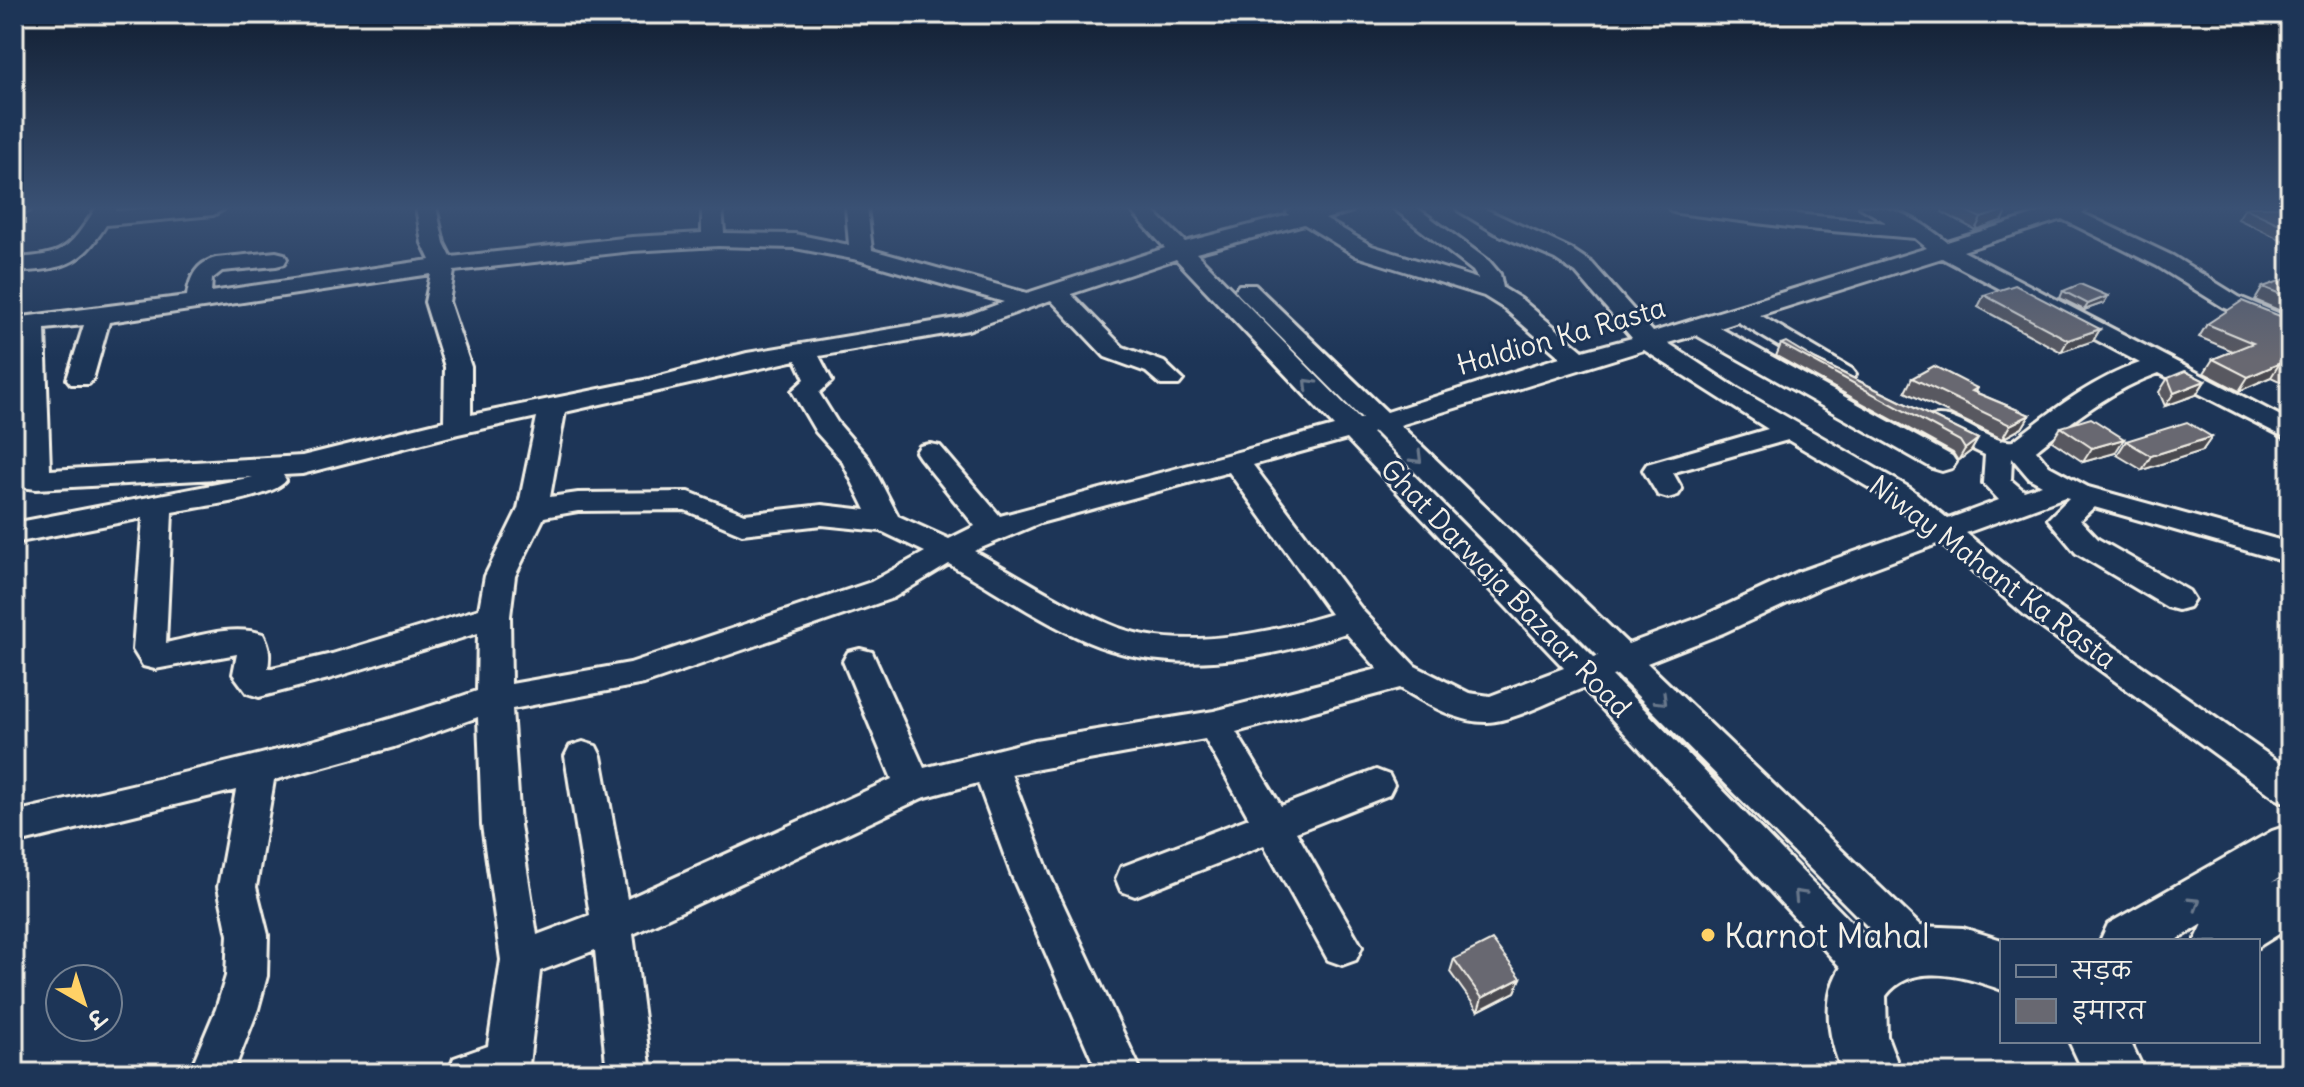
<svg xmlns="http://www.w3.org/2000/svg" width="2304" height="1087" viewBox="0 0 2304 1087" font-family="Delius,'Playpen Sans Deva',sans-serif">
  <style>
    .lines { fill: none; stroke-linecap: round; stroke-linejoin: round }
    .minor-casing { stroke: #f4f1e8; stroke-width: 6 }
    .major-casing { stroke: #f4f1e8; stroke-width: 6 }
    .minor { fill: #1d3557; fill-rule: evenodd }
    .major { fill: #1d3557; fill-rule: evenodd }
    .wall { fill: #595961; stroke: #f4f1e8; stroke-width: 2 }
    .shaded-wall { fill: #49494f; stroke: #f4f1e8; stroke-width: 2 }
    .building { fill: #686871; stroke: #f4f1e8; stroke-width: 2 }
    .oneway { stroke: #68778a }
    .poi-dot { fill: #ffd166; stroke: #1d3557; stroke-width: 3 }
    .labels { text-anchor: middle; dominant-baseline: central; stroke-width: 6; stroke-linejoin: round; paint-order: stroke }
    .street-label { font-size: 28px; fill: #f4f1e8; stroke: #1d3557 }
    .near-poi-label { font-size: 34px; fill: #f4f1e8; stroke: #1d3557; text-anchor: start }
  </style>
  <rect width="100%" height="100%" fill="#1d3557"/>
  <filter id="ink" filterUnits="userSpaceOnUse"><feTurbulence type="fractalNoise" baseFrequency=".0125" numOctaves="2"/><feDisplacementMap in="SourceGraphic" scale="16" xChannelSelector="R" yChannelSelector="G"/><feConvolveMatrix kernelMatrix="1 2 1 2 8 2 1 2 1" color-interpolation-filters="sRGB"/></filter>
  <g filter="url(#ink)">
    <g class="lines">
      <defs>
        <path id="minor" d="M 14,207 L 33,207 L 29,211 L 14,214 Z
          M 97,207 L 117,207 L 115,211 L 168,207 L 224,209 L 213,215 L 106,225 C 80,267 62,269 14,272 L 14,258 C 67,255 68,249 97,207 Z
          M 416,207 L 436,207 L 444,243 L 451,257 L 632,237 L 702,233 L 702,207 L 722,207 L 724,233 L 795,234 L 849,245 L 846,207 L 867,207 L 872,250 L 1027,293 L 1165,248 L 1128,207 L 1149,207 L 1185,242 L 1289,215 L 1287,212 L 1294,207 L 1310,210 L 1355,207 L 1352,211 L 1325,219 L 1372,246 L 1478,279 L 1473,271 L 1392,207 L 1416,207 L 1489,261 L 1500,274 L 1503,288 L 1521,299 L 1583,351 L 1632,338 L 1576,273 L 1555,259 L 1495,233 L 1459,211 L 1456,207 L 1481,207 L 1571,249 L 1592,263 L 1653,332 L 1927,248 L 1915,238 L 1796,228 L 1678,213 L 1671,211 L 1668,207 L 1725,207 L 1887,223 L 1860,207 C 1893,204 1921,221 1947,242 L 2059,207 L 2089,207 L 2082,213 L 2173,256 L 2239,297 L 2290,318 L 2290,334 L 2223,307 L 2157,266 L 2062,219 L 1963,251 L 2290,421 L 2290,440 L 2159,373 C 2113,389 2073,420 2036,450 L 2049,466 L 2088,487 L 2290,543 L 2290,563 L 2094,507 L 2080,520 L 2098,539 L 2189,591 L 2194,599 L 2189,607 L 2178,610 L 2167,607 L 2076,553 L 2048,519 L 2069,498 L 2065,497 L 1966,533 L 2048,600 L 2290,770 L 2290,804 L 2277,799 L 2026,616 L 1940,543 L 1820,588 L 1723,633 L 1647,663 L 1932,937 L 1938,950 L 1932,963 L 1918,968 L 1904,963 L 1617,675 L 1612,676 L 1887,959 L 1893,972 L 1887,985 L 1872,991 L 1857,985 L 1583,688 C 1557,698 1514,721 1488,722 C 1457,723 1426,703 1400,688 L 1236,732 L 1281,806 L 1376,770 L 1389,775 L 1394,785 L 1389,795 L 1296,832 L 1362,947 L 1356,960 L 1342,965 L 1328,960 L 1264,845 L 1135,896 L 1121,891 L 1116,879 L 1121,867 L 1249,818 L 1205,739 L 1011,774 L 1050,876 L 1142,1073 L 1098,1073 L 1012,876 L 978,783 L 922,798 L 633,934 L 651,1073 L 607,1073 L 595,950 L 540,971 L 528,1073 L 448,1073 L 454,1058 L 488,1046 L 501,960 L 482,825 L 478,717 L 394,747 L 274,780 L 256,887 L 268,935 L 267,976 L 258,1009 L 233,1073 L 189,1073 L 216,1009 L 226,976 L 228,935 L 218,887 L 236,790 L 14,844 L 14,812 C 170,776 326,743 477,691 L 478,633 L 332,678 L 259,697 L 247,693 L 233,674 L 237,654 L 155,669 L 143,666 L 133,650 L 143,518 L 14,543 L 14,523 L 253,477 L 36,489 L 14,486 L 14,468 L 22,469 L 21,332 L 14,332 L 14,318 L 187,296 C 190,277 196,263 216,258 L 276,252 L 284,254 L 287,259 L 284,264 L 276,266 L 222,271 L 212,279 L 211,292 L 430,260 L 422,243 ZM 1304,224 L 1356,256 L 1484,296 L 1505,309 L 1560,357 L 1387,412 L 1255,285 L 1239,285 L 1235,290 L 1239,295 L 1362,419 L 1359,419 L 1196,253 ZM 718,246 L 795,248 L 858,260 L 1004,302 L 963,317 L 747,353 L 649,379 L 471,415 L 471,367 L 449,302 L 454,271 L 632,251 ZM 1942,258 L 2140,363 C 2092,379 2052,411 2013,441 C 1984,444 1960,410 1931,417 L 1927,423 L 1931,429 L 1985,455 L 1983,483 L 1999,500 L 1948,519 L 1910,488 L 1738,389 L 1668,343 L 1696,335 L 1932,468 L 1942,471 L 1952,468 L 1956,462 L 1952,456 L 1720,328 L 1738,322 L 1834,379 L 1852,379 L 1856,374 L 1852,369 L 1760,315 ZM 1176,259 L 1334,426 L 1000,516 L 940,446 L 930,444 L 920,446 L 916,452 L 920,458 L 975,526 L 949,539 L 898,516 L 868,458 L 837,422 L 819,393 L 832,381 L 819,356 L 968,330 L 1051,300 L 1105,357 L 1146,372 L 1161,385 L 1179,385 L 1183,380 L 1164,362 L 1123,347 L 1071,294 ZM 431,274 L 425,302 L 445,367 L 444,421 L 302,456 L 50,470 L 45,329 L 84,325 L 67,379 L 71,384 L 89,384 L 93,379 L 109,322 ZM 1644,350 L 1768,429 L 1647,464 L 1643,470 L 1658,495 L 1668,498 L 1678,495 L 1682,489 L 1673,473 L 1678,471 L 1788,440 L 1890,500 L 1922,528 L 1798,572 L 1701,617 L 1628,644 L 1400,425 ZM 796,360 L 805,379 L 792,391 L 816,432 L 842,461 L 866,510 L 822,505 L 745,514 L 689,492 L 578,493 L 550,497 L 565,412 ZM 537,417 L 518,509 L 485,576 L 479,609 L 332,654 L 268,669 C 270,655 270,647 263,634 C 232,624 196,637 166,643 L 172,512 C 196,507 274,499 286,480 L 283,475 L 302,474 L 458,434 ZM 1375,432 L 1598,656 L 1594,657 L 1372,433 ZM 1347,439 L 1564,668 L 1490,696 L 1469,693 L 1415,666 L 1363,611 L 1253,465 ZM 2012,458 L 2029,478 L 2042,485 L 2024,491 L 2011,480 ZM 1229,472 L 1331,614 C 1266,634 1174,653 1109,624 C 1062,604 1018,575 974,551 L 1040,523 ZM 685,510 L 742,534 L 822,525 L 881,531 L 925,552 L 871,582 L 630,663 L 511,684 L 510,616 L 515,576 L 544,517 L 578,511 ZM 949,564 C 993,589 1043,623 1088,642 C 1171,677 1264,660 1346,633 L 1378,669 L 1214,711 L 1035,740 L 924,768 L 872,652 L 860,649 L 848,652 L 843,661 L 892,779 L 627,899 L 601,756 L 596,746 L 583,742 L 570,746 L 565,756 L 590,915 L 537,935 L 520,825 L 512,709 L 644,684 L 893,598 Z"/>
        <path id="major" d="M 2290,825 L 2290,872 L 2272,882 L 2290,876 L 2290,927 L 2258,947 L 2258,941 L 2195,941 L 2203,924 L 2175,941 L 2100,941 L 2108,924 L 2272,831 Z
          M 1919,926 L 1963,928 L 2005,941 L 2002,941 L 2002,990 C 1967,977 1912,960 1886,996 L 1887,1036 L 1901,1073 L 1843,1073 C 1827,1036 1818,987 1851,955 C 1863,944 1902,930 1919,926 Z
          M 2069,1041 L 2130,1041 L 2145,1073 L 2084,1073 Z"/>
      </defs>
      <use href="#minor" class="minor-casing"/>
      <use href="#major" class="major-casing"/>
      <use href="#minor" class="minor"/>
      <use href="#major" class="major"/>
    </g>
    <path class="wall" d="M 1944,207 L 2003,207 L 2003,220 L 1975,230 L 1942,212 Z
      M 2290,207 L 2290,244 L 2238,219 L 2245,208 Z
      M 2290,281 L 2290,310 L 2283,312 L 2255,300 L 2263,287 Z
      M 2063,291 L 2108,296 L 2104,303 L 2084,310 L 2060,298 Z
      M 1984,295 L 2100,329 L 2093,341 L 2061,352 L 1978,307 Z
      M 2290,320 L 2290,386 L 2271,377 L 2239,391 L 2204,373 L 2213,359 L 2233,351 L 2199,337 L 2207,324 Z
      M 1781,344 L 1816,360 L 1978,439 L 1971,451 L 1958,461 L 1953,453 L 1776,356 Z
      M 1912,378 L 1977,388 L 1975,392 L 2030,415 L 2022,428 L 2002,439 L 1905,392 Z
      M 2168,378 L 2205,381 L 2196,395 L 2165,406 L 2159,392 Z
      M 2061,427 L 2115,453 L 2083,462 L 2052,441 Z
      M 2212,437 L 2202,451 L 2142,470 L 2117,455 L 2126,441 Z
      M 1454,959 L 1521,978 L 1515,992 L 1478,1011 L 1450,972 Z"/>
    <path class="shaded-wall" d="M 2008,209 L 2003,220 L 1975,230 L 1981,218 Z
      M 2108,296 L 2104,303 L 2084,310 L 2088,304 Z
      M 2290,302 L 2290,310 L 2283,312 Z
      M 2100,329 L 2093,341 L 2061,352 L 2068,340 Z
      M 2280,363 L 2271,377 L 2239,391 L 2248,377 Z
      M 2205,381 L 2196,395 L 2165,406 L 2174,393 Z
      M 2030,415 L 2022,428 L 2002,439 L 2010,425 Z
      M 2212,437 L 2202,451 L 2142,470 L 2151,456 Z
      M 1978,439 L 1971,451 L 1958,461 L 1965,449 Z
      M 2124,439 L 2115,453 L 2083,462 L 2092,448 Z
      M 1521,978 L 1515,992 L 1478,1011 L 1482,998 Z"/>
    <path class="building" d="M 1957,207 L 2003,207 L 2008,209 L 1981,218 Z
      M 2250,207 L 2290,207 L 2290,229 L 2245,208 Z
      M 2285,279 L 2290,281 L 2290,298 L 2263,287 Z
      M 2080,284 L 2108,296 L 2088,304 L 2063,291 Z
      M 2015,285 L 2100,329 L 2068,340 L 1984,295 Z
      M 2242,301 L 2290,320 L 2290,368 L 2280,363 L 2248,377 L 2213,359 L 2253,343 L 2207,324 Z
      M 1786,342 L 1816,360 L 1978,439 L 1965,449 L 1960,441 L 1781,344 Z
      M 1934,366 L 1977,388 L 1972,391 L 2030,415 L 2010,425 L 1912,378 Z
      M 2185,371 L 2205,381 L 2174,393 L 2168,378 Z
      M 2091,418 L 2124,439 L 2092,448 L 2061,427 Z
      M 2187,422 L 2212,437 L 2151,456 L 2126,441 Z
      M 1492,940 L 1521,978 L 1482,998 L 1454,959 Z"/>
    <defs><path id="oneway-chevron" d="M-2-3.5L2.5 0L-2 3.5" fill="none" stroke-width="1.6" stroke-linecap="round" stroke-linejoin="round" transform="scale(2)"/></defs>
    <g class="oneway">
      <use href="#oneway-chevron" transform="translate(1309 384) rotate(-134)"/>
      <use href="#oneway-chevron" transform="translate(1417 458) rotate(45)"/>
      <use href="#oneway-chevron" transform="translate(1662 700) rotate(44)"/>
      <use href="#oneway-chevron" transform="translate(1799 895) rotate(-133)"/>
      <use href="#oneway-chevron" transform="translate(2195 903) rotate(-31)"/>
    </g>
  </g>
  <linearGradient id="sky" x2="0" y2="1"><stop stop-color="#101d30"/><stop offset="0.58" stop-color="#3a5174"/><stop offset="1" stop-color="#3a5174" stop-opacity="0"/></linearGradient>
  <rect width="2304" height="359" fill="url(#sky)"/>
  <circle class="poi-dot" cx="1708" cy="935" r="8"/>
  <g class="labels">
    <g class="street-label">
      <text transform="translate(1561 336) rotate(-16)">Haldion Ka Rasta</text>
      <text transform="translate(1993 572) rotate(37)">Niway Mahant Ka Rasta</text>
      <text transform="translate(1506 588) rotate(46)">Ghat Darwaja Bazaar Road</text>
    </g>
    <g class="near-poi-label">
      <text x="1724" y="935">Karnot Mahal</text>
    </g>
  </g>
  <rect width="2304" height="1087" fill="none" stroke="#1d3557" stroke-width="48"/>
  <rect x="24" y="24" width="2256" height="1039" fill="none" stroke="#f4f1e8" stroke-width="3" filter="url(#ink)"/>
  <rect x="2000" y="939" width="260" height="104" fill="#1d3557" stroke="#738091" stroke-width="2"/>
  <rect x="2016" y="965" width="40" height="12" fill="#1d3557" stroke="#738091" stroke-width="2"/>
  <text x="2072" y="979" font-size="24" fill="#f4f1e8">सड़क</text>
  <rect x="2016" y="999" width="40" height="24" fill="#686871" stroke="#738091" stroke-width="2"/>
  <text x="2072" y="1019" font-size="24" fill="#f4f1e8">इमारत</text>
  <g transform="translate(84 1003) rotate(141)"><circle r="38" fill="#1d3557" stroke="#738091" stroke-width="2"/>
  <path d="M0-6L14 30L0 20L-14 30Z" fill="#ffd166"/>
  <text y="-12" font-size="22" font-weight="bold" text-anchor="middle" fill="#f4f1e8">उ</text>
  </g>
</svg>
